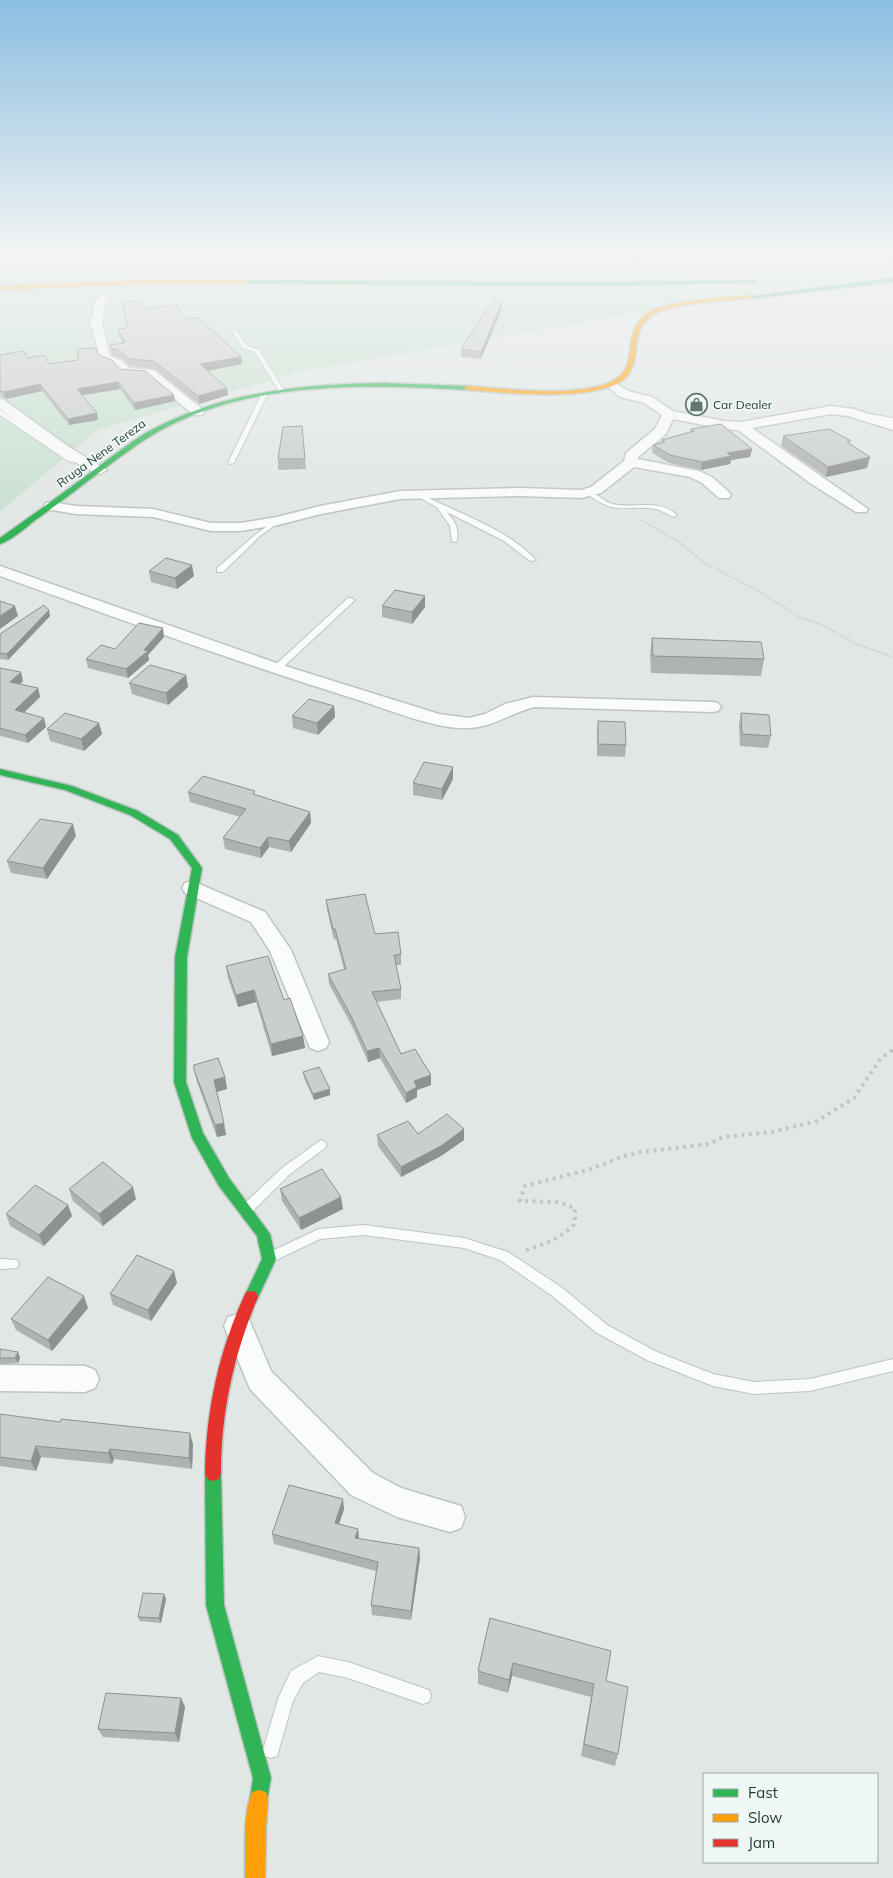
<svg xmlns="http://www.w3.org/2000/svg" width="893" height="1878" viewBox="0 0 893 1878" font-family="Mulish,sans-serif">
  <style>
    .green { fill: #c9e1d1 }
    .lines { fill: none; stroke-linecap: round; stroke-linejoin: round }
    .lane-casing { stroke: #bec4c1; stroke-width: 2 }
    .street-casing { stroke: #bec4c1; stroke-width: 3 }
    .fast-casing { stroke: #bdc5c2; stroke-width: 3 }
    .slow-casing { stroke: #bdc5c2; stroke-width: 3 }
    .jam-casing { stroke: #bdc5c2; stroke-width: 3 }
    .path-far1 { stroke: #bfc7c5; stroke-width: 2; stroke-dasharray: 1 2; stroke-linecap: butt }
    .path { stroke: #bfc7c5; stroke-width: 4; stroke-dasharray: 3 4.5; stroke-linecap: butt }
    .lane { fill: #fafbfb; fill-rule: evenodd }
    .street { fill: #fafbfb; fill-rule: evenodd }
    .fast { fill: #30b455; fill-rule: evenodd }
    .slow { fill: #ff9f0a; fill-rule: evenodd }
    .jam { fill: #e5322d; fill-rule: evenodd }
    .wall { fill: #aeb2b0 }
    .shaded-wall { fill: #8d9190 }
    .building { fill: #cacfcd; stroke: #8d9190 }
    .labels { text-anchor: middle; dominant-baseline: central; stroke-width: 4; stroke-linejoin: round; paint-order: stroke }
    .far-poi-label { font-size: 12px; fill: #1f3934; stroke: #eef7f3; text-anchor: start }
    .far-street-label { font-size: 12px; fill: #1f3934; stroke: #eef7f3 }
  </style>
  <rect width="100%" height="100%" fill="#e1e7e4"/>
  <path class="green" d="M 0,255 L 893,255 L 893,275 L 769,290 L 298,372 L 97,430 L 0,512 Z"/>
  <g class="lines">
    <defs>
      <path id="lane" d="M 231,329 L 235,329 L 247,346 L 259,350 L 285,392 L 284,393 L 280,393 L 255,352 L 243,348 Z
        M 264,393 L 267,395 L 234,463 L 229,464 L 228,463 L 261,395 Z
        M 0,410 L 72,458 L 87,462 L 84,464 L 68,461 L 0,415 Z
        M 869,414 L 893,418 L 893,422 L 867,417 L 867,415 Z
        M 586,491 C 595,490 603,502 613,504 C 635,509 659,498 677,515 L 674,517 C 668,515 663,511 656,509 C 624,504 617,517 586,493 Z
        M 417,494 L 421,494 C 459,514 506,528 536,560 L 530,561 L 504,541 L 447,512 C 455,522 459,528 457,541 L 452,542 L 450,526 L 438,509 L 438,508 L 417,496 Z
        M 276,520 L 281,521 L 260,536 L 223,572 L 217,572 L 217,568 L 256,534 Z
        M 348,598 L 351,598 L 355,600 L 279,671 L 273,671 L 273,667 Z
        M 321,1140 L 325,1142 L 327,1145 L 325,1148 L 290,1174 L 252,1212 L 248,1213 L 244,1212 L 242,1208 L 244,1204 L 282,1168 Z
        M 364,1225 L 464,1238 L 508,1252 L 561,1287 L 607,1325 L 657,1352 L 713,1374 L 754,1382 L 810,1379 L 893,1359 L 893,1371 L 810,1391 L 754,1394 L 713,1386 L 647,1360 L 597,1333 L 551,1295 L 500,1260 L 464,1248 L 364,1235 L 320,1239 L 272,1262 L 268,1261 L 266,1257 L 268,1253 L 319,1229 Z
        M 0,1259 L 17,1260 L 19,1264 L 17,1268 L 0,1269 Z
        M 318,1656 L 348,1662 L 423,1688 L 429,1690 L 431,1696 L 429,1702 L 423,1704 L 348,1678 L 319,1672 L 303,1683 L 293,1701 L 277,1756 L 271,1758 L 265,1756 L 263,1750 L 278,1699 L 291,1671 Z"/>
      <path id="street" d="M 105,295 L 110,298 L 103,306 L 104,311 L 102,322 L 110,356 L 122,361 L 129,368 L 154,370 L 202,409 L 204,412 L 202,415 L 194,415 L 147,376 L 122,374 L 114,365 L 101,360 L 90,322 L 94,311 L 93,305 L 101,296 Z
        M 612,381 L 628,391 L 652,397 L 673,411 L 724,421 L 741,422 L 831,406 L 854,409 L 893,422 L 893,430 L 848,416 L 831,414 L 752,428 L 868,509 L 866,512 L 856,512 L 810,483 L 738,430 L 724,429 L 673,419 L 666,434 L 638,457 L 638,459 L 699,471 L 712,477 L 729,492 L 731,495 L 729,498 L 719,498 L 702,483 L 690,477 L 634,467 L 601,493 L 581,498 L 520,496 L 400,499 L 321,514 L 278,525 L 240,531 L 211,531 L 153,517 L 76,514 L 46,509 L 44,506 L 46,503 L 51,502 L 76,506 L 153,509 L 211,523 L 240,523 L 277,517 L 320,506 L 400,491 L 520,488 L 581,490 L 591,487 L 624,461 L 626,453 L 655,429 L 662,415 L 644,403 L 620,397 L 606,385 Z
        M 0,399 L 4,400 L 69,447 L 107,470 L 100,474 L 95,473 L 59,453 L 0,409 Z
        M 0,566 L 282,665 L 439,714 L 469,718 L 485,714 L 505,704 L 533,697 L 712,702 L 718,703 L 721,707 L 718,711 L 712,712 L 534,707 C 512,713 492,727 469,728 C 435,730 385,708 352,698 C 233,661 117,618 0,576 Z
        M 192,881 L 265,912 L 291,950 L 329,1042 L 326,1048 L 318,1051 L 310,1048 L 270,951 L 251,922 L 185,893 L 182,888 L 185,883 Z
        M 238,1314 L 248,1317 L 271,1371 L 373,1473 L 401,1488 L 461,1506 L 465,1517 L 461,1528 L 450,1532 L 397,1517 L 351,1495 L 250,1389 L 224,1326 L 228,1317 Z
        M 0,1365 L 85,1366 L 95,1370 L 99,1379 L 95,1388 L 85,1392 L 0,1391 Z"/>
      <path id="fast" d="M 893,278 L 893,282 L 750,299 L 747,297 Z
        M 754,280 L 756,283 L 588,286 L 244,284 L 241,282 L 244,280 L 588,282 Z
        M 385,383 L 467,386 L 470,388 L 467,390 C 356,384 230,379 134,447 C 100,471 68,497 34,521 C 24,529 12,540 0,544 L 0,538 C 33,515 66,491 98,467 C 113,456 128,444 144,434 C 219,392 301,384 385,383 Z
        M 0,769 L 72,786 L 138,811 L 178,835 L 202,868 L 187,957 L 186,1082 L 203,1133 L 229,1178 L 270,1234 L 276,1259 L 256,1302 L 251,1303 L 246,1302 L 244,1297 L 262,1259 L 257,1236 L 219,1186 L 192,1138 L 174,1082 L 175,957 L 192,868 L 170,839 L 130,815 L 65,790 L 0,775 Z
        M 213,1465 L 219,1467 L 221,1473 L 224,1605 L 271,1778 L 266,1806 L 259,1808 L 252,1806 L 250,1799 L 253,1778 L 206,1605 L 205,1473 L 207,1467 Z"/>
      <path id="slow" d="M 141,280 L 244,280 L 247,282 L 244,284 L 141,284 L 0,290 L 0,286 Z
        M 750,295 L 752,298 C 724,303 670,300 649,318 C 632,331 640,357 629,374 C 608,405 501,392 467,390 L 464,388 L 467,386 C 503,388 587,400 617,378 C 631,369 629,351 632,337 C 634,329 637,322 643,317 C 661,299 724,298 750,295 Z
        M 259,1790 L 266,1792 L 268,1799 L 266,1826 L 265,1878 L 245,1878 C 246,1851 242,1818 252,1792 Z"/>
      <path id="jam" d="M 251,1291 L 256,1292 L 258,1297 C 234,1354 221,1411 221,1473 L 219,1479 L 213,1481 L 207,1479 L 205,1473 C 206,1410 219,1350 246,1292 Z"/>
    </defs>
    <use href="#lane" class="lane-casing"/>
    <use href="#street" class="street-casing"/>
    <use href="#fast" class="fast-casing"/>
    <use href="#slow" class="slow-casing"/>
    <use href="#jam" class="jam-casing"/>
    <path class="path-far1" d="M 618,255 L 648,267
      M 0,269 L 11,272
      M 641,520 L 679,542 L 703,562 L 755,589 L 799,617 L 820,624 L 856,644 L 893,657"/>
    <path class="path" d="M 526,1250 C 545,1244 561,1238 575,1224 L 575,1208 L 558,1202 L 520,1201 L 525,1186 L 591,1169 L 624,1156 L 641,1152 L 709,1144 L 723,1137 L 772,1132 L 817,1121 L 854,1098 L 881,1058 L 893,1050"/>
    <use href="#lane" class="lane"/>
    <use href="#street" class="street"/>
    <use href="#fast" class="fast"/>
    <use href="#slow" class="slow"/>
    <use href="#jam" class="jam"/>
  </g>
  <path class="wall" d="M 142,309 L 186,319 L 241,357 L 242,364 L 208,371 L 228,395 L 199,404 L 155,369 L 130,366 L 123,359 L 112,355 L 110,345 L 123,343 L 119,336 L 118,329 L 127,328 Z
    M 502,309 L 481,359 L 461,357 L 461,349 Z
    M 0,355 L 27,358 L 49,364 L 78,360 L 99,355 L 120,369 L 174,395 L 175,401 L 135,410 L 120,389 L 82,395 L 98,420 L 69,425 L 42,391 L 6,399 L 1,397 L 0,392 Z
    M 302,426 L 306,469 L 278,470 L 278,459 Z
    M 691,429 L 752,449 L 750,457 L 731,460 L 730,464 L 701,470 L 669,463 L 652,453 L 653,445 L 661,442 L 662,440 L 690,432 Z
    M 783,436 L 850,444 L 867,468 L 826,477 L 781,446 Z
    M 149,571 L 194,576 L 177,589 L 151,582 Z
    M 425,596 L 425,607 L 412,624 L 382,617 L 382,606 Z
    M 50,616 L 8,660 L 0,659 L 0,634 Z
    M 164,637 L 148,655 L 149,660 L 128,678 L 88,668 L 86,659 L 115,649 Z
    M 652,638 L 764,659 L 761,676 L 651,673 L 650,655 Z
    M 0,668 L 23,681 L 20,684 L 38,688 L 40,697 L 24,713 L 46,727 L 28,743 L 1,736 L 0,737 Z
    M 186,675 L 188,687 L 168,705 L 132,694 L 129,683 Z
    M 334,706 L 335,717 L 318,735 L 293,728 L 292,716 Z
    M 741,713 L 771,736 L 768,748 L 740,746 L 739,725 Z
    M 598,721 L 626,745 L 625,757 L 597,756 L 597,733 Z
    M 99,723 L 102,734 L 84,751 L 50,741 L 47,729 Z
    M 453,767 L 453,779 L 442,800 L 413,795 L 413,783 Z
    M 188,792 L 256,795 L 310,812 L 311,823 L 291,852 L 269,847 L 261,858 L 225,849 L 223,838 L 240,817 L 190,802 Z
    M 76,836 L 47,879 L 11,873 L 7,861 Z
    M 326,900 L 375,934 L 401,954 L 401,965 L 396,965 L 401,989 L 401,999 L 376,1002 L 401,1054 L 431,1085 L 417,1090 L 417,1097 L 406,1103 L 380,1058 L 368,1062 L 352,1026 L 329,984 L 328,974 L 344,969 L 336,939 L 334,940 L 327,910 Z
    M 226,966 L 284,1000 L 303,1036 L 305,1048 L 272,1056 L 256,1002 L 238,1007 L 228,978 Z
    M 194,1070 L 225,1077 L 227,1089 L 217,1092 L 226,1135 L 217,1137 L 197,1082 Z
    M 303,1072 L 330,1089 L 330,1095 L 314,1100 L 304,1078 Z
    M 418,1134 L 464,1140 L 441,1156 L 401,1177 L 378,1146 L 377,1135 Z
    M 69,1189 L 136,1199 L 103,1226 L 73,1201 Z
    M 280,1189 L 343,1209 L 301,1230 L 282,1201 Z
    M 68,1205 L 72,1216 L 44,1246 L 10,1226 L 6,1214 Z
    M 177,1283 L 151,1321 L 113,1305 L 110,1294 Z
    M 88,1308 L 52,1351 L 16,1330 L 11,1319 Z
    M 0,1349 L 18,1352 L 20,1358 L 18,1363 L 0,1364 Z
    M 0,1414 L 193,1444 L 192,1469 L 114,1459 L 112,1464 L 41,1457 L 36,1471 L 0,1466 Z
    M 344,1509 L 339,1524 L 358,1529 L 359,1539 L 419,1548 L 420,1558 L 411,1620 L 372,1615 L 371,1605 L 376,1571 L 274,1544 L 272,1534 Z
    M 166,1599 L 161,1623 L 140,1621 L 138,1617 Z
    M 490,1618 L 606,1681 L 618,1754 L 615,1766 L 581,1756 L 591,1697 L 512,1676 L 508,1693 L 478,1684 L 478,1671 Z
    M 181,1698 L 185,1707 L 179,1742 L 103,1737 L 98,1729 Z"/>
  <path class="shaded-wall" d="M 502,302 L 502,309 L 481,359 L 481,352 Z
    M 241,357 L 242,364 L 201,372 L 200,364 Z
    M 118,382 L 120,389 L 78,396 L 77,389 Z
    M 40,384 L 42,391 L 6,399 L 4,392 Z
    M 227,388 L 228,395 L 199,404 L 198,396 Z
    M 174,395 L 175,401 L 135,410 L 134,403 Z
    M 97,413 L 98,420 L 69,425 L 68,419 Z
    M 752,449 L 750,457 L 731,460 L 730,464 L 701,470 L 702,462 L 727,453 Z
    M 870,457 L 867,468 L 826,477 L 828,467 Z
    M 192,565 L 194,576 L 177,589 L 175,578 Z
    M 425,596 L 425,607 L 412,624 L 412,612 Z
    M 15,606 L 18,616 L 0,629 L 0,616 Z
    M 49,610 L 50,616 L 8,660 L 7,654 Z
    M 163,628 L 164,637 L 148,655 L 149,660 L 128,678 L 126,669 Z
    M 21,672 L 23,681 L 13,691 L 10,682 Z
    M 186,675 L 188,687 L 168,705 L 166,693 Z
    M 38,688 L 40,697 L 17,719 L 15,710 Z
    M 334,706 L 335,717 L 318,735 L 317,723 Z
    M 44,718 L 46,727 L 28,743 L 25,735 Z
    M 99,723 L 102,734 L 84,751 L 81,739 Z
    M 453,767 L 453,779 L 442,800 L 442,789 Z
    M 310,812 L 311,823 L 291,852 L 289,841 Z
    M 73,824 L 76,836 L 47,879 L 43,868 Z
    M 268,837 L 269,847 L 261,858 L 260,848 Z
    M 254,990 L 256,1002 L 238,1007 L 236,995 Z
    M 303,1036 L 305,1048 L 272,1056 L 271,1044 Z
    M 379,1048 L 380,1058 L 368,1062 L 367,1051 Z
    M 431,1075 L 431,1085 L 417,1090 L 417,1097 L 406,1103 L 406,1093 L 414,1081 Z
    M 225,1077 L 227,1089 L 216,1092 L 214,1080 Z
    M 330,1089 L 330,1095 L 314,1100 L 313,1094 Z
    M 224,1123 L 226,1135 L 217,1137 L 215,1125 Z
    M 464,1129 L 464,1140 L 441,1156 L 401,1177 L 401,1167 Z
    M 133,1187 L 136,1199 L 103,1226 L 99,1214 Z
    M 341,1197 L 343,1209 L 301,1230 L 299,1218 Z
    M 68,1205 L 72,1216 L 44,1246 L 39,1235 Z
    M 174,1271 L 177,1283 L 151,1321 L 148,1310 Z
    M 84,1296 L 88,1308 L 52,1351 L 48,1340 Z
    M 18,1352 L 20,1358 L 18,1363 L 15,1358 Z
    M 190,1433 L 193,1444 L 192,1469 L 189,1458 Z
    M 36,1446 L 41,1457 L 36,1471 L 31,1461 Z
    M 110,1449 L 114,1459 L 112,1464 L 108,1453 Z
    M 343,1499 L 344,1509 L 336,1533 L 335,1523 Z
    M 358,1529 L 359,1539 L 355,1538 Z
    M 419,1548 L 420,1558 L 411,1620 L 411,1611 Z
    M 164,1594 L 166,1599 L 161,1623 L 159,1618 Z
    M 513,1663 L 512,1676 L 508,1693 L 509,1680 Z
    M 181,1698 L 185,1707 L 179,1742 L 175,1733 Z"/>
  <path class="building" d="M 494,298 L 502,302 L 481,352 L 461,349 Z
    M 139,301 L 142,309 L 177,305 L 186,319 L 199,318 L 241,357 L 200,364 L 227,388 L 198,396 L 154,361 L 129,359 L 122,352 L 110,347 L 110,345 L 125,343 L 118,329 L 127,328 L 123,303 Z
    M 96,348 L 99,355 L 112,360 L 120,369 L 145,371 L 174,395 L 134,403 L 118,382 L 77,389 L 97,413 L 68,419 L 40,384 L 4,392 L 0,391 L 0,355 L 24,351 L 27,358 L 45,355 L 49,364 L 78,360 L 78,349 Z
    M 721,424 L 752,449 L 727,453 L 731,456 L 702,462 L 670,455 L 653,445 L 665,442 L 662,440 L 694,431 L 691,429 Z
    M 302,426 L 305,459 L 278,459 L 283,427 Z
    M 829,429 L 851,441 L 847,442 L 870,457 L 828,467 L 783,436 Z
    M 166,558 L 192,565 L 175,578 L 149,571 Z
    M 395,590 L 425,596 L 412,612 L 382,606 Z
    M 0,601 L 15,606 L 0,616 Z
    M 44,605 L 49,610 L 7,654 L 0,653 L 0,634 Z
    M 139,623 L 163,628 L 144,650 L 148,651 L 126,669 L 86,659 L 101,645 L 115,649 Z
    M 652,638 L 761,642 L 764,659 L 653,656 Z
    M 150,665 L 186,675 L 166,693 L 129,683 Z
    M 0,668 L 21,672 L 10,682 L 38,688 L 15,710 L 44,718 L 25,735 L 0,728 Z
    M 309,699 L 334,706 L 317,723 L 292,716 Z
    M 65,713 L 99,723 L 81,739 L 47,729 Z
    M 741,713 L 769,715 L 771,736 L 742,734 Z
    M 598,721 L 625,722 L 626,745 L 598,744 Z
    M 424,762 L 453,767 L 442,789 L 413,783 Z
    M 203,776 L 255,791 L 253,794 L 310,812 L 289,841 L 268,837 L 260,848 L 223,838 L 246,809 L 188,792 Z
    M 40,819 L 73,824 L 43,868 L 7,861 Z
    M 365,894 L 375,934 L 398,932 L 401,954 L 394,955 L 401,989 L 372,992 L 401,1054 L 415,1049 L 431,1075 L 414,1081 L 417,1087 L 406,1093 L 379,1048 L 367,1051 L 351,1016 L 328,974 L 346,969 L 335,929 L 333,929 L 326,900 Z
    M 268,956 L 284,1000 L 290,998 L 303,1036 L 271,1044 L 254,990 L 236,995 L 226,966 Z
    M 218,1058 L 225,1077 L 214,1080 L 224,1123 L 215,1125 L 194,1070 L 194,1065 Z
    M 319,1067 L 330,1089 L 313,1094 L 303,1072 Z
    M 447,1114 L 464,1129 L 441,1146 L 401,1167 L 377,1135 L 408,1121 L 418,1134 Z
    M 103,1162 L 133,1187 L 99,1214 L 69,1189 Z
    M 322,1169 L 341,1197 L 299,1218 L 280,1189 Z
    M 35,1185 L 68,1205 L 39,1235 L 6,1214 Z
    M 137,1255 L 174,1271 L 148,1310 L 110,1294 Z
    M 48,1277 L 84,1296 L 48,1340 L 11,1319 Z
    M 0,1349 L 18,1352 L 15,1358 L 0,1358 Z
    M 0,1414 L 60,1422 L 61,1419 L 190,1433 L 189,1458 L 110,1449 L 108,1453 L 36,1446 L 31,1461 L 0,1457 Z
    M 289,1485 L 343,1499 L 335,1523 L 358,1529 L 355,1538 L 419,1548 L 411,1611 L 371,1605 L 378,1562 L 272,1534 Z
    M 143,1593 L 164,1594 L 159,1618 L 138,1617 Z
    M 490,1618 L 611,1651 L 606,1681 L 628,1687 L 618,1754 L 584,1744 L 594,1684 L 513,1663 L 509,1680 L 478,1671 Z
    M 106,1693 L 181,1698 L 175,1733 L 98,1729 Z"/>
  <linearGradient id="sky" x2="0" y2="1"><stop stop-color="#8bbee1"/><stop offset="0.49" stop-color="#f2f4f3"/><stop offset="1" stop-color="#f2f4f3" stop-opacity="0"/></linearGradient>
  <rect width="893" height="518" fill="url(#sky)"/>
  <defs>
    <symbol id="shop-ring" viewBox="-11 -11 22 22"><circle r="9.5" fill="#eef7f3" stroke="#637672" stroke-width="1.5"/><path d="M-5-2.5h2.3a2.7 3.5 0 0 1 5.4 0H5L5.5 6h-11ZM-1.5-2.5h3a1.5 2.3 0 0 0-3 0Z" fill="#637672"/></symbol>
  </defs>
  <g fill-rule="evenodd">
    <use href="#shop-ring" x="684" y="392" width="25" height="25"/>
  </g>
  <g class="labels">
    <g class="far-poi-label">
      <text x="713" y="404">Car Dealer</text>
    </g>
    <g class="far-street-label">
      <text transform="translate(101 453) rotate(-36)">Rruga Nene Tereza</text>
    </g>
  </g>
  <rect x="703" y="1773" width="175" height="90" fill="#eef7f3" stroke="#9baba7"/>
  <rect x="713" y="1789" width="25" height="8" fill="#30b455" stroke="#9baba7"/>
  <text x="748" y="1798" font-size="15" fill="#1f3934">Fast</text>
  <rect x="713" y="1814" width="25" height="8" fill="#ff9f0a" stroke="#9baba7"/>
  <text x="748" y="1823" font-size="15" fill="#1f3934">Slow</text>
  <rect x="713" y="1839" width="25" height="8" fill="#e5322d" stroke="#9baba7"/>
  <text x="748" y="1848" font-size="15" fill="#1f3934">Jam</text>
</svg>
